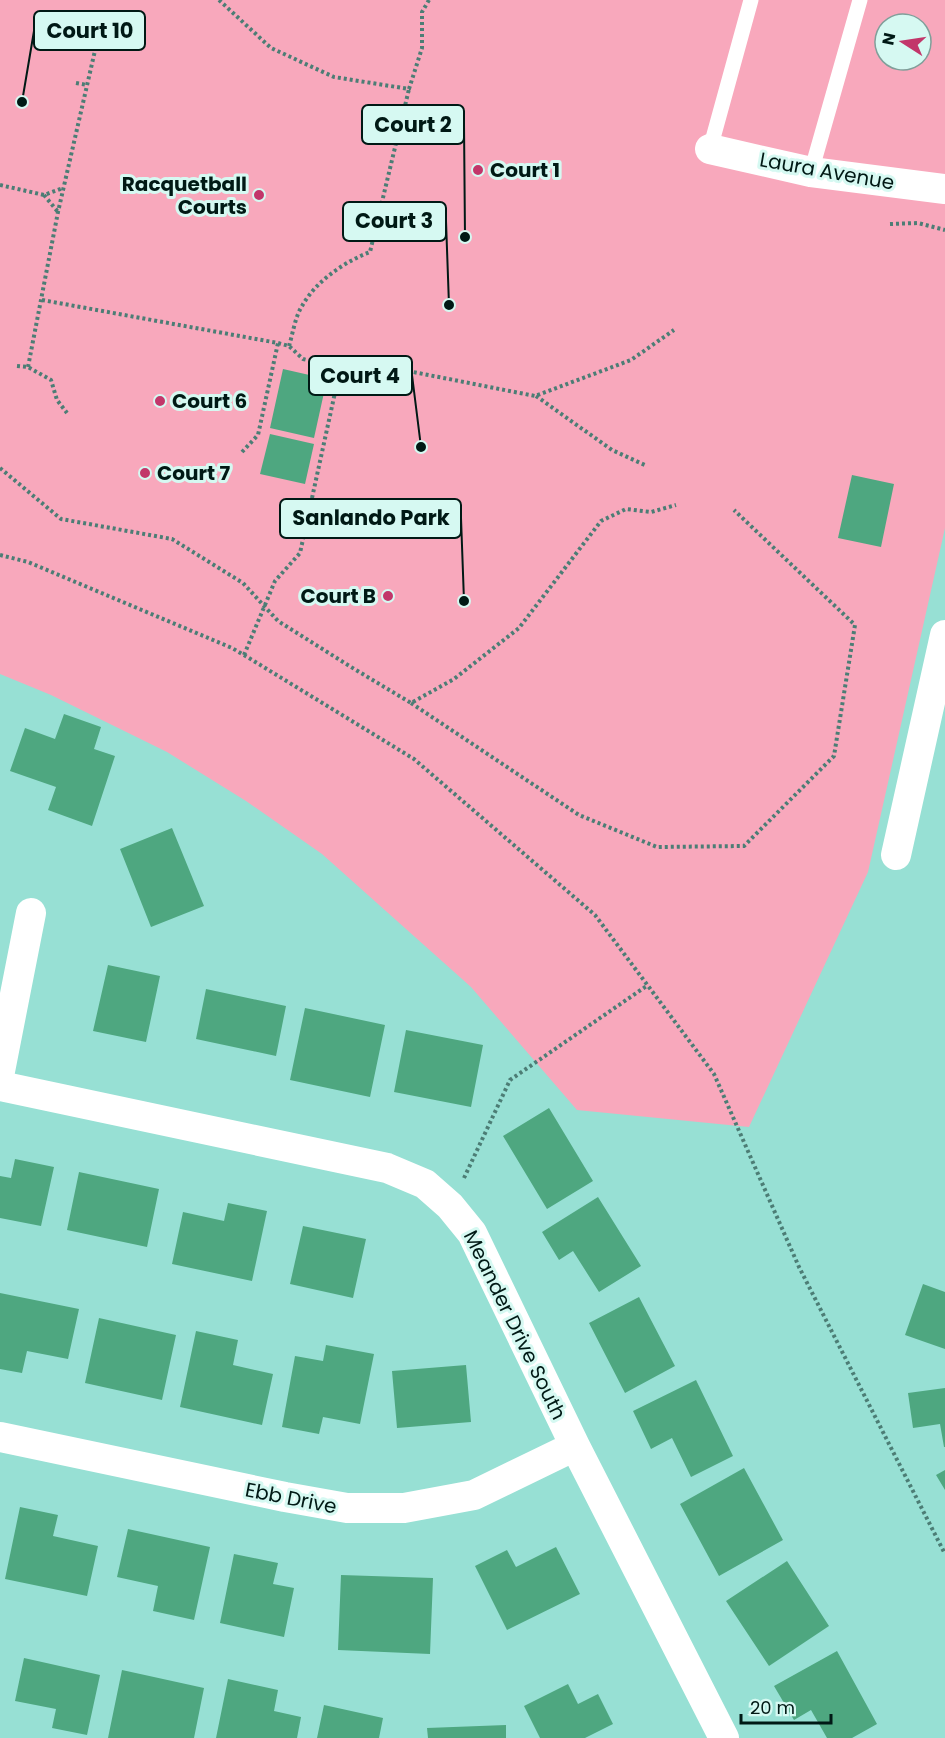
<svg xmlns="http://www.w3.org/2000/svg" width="945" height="1738" viewBox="0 0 945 1738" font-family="Poppins,sans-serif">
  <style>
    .green { fill: #f8a8bc; fill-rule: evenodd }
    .building { fill: #4ea780 }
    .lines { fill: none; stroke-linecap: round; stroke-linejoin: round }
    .path { stroke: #4c7d75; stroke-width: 4; stroke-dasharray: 3 3; stroke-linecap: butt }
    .lane { stroke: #fff; stroke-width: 15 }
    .street { stroke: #fff; stroke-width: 30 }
    .poi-dot { fill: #c2366a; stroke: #d6f9f2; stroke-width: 2 }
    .labels { text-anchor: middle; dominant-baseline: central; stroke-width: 6; stroke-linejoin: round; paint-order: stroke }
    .poi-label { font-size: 20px; font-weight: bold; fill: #001915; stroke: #d6f9f2; text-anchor: start }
    .street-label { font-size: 20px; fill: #001915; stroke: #d6f9f2 }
    .leader { fill: none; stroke: #001915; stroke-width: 2 }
    .callout-dot { fill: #001915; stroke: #d6f9f2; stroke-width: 2 }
    .callout { fill: #d6f9f2; stroke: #001915; stroke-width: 2 }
    .callout-label { font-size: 21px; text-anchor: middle; font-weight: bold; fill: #001915 }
  </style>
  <rect width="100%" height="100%" fill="#97e0d4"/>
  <path class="green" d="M 0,0 L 945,0 L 945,528 L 868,872 L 749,1127 L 577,1110 L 471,987 L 322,854 L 246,801 L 167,752 L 51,695 L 0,674 ZM 885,24 L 921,24 L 921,60 L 885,60 Z"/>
  <path class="building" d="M 283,369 L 327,379 L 314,438 L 270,428 Z
    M 270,434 L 314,444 L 305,484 L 260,474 Z
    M 852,475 L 894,484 L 881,547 L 838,538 Z
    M 64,714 L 101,727 L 94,749 L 115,756 L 92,826 L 48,810 L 56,787 L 10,771 L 25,728 L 55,739 Z
    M 172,828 L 204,906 L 151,927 L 120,849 Z
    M 108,965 L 160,976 L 146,1042 L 93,1031 Z
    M 206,989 L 286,1006 L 276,1056 L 196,1039 Z
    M 305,1008 L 385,1025 L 370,1097 L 290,1080 Z
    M 406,1030 L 483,1045 L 471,1107 L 394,1092 Z
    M 549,1108 L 593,1181 L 547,1209 L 503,1136 Z
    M 15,1159 L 54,1167 L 41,1226 L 0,1218 L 0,1176 L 11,1178 Z
    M 79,1172 L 159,1189 L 147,1247 L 67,1230 Z
    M 598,1197 L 641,1266 L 599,1292 L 573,1251 L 559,1260 L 542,1232 Z
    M 228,1203 L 267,1211 L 252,1281 L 172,1264 L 183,1212 L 224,1221 Z
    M 303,1226 L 366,1239 L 353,1298 L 290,1284 Z
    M 923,1284 L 945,1292 L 945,1349 L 905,1335 Z
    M 0,1293 L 79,1309 L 68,1359 L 27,1351 L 22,1373 L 0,1369 Z
    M 639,1297 L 675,1366 L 625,1393 L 589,1323 Z
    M 99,1318 L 176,1335 L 162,1400 L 85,1383 Z
    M 196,1331 L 238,1340 L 233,1365 L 273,1374 L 262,1425 L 180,1407 Z
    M 326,1345 L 374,1354 L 360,1424 L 323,1417 L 319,1434 L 282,1427 L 295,1356 L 323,1361 Z
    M 466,1365 L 471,1422 L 397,1428 L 392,1371 Z
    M 696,1380 L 733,1456 L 691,1477 L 672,1438 L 651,1449 L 633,1411 Z
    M 945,1388 L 945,1447 L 944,1447 L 940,1424 L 913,1428 L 908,1393 Z
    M 744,1468 L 783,1540 L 719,1576 L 680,1504 Z
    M 945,1470 L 945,1490 L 936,1475 Z
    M 20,1507 L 58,1515 L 53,1536 L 98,1546 L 87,1596 L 5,1579 Z
    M 128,1529 L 210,1547 L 194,1620 L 153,1611 L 158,1586 L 117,1577 Z
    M 556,1547 L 580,1594 L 507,1630 L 475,1566 L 507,1550 L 516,1567 Z
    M 234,1554 L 278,1563 L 273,1584 L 294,1588 L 284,1637 L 220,1623 Z
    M 787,1561 L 829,1626 L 769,1666 L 726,1601 Z
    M 341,1575 L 433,1578 L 430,1654 L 338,1650 Z
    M 837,1651 L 877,1724 L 852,1738 L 827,1738 L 811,1710 L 794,1720 L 774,1686 Z
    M 24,1658 L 100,1675 L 87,1735 L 52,1728 L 56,1709 L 15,1701 Z
    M 122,1670 L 204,1688 L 194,1738 L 108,1738 Z
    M 228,1679 L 278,1690 L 274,1711 L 301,1717 L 297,1738 L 216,1738 Z
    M 568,1684 L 578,1704 L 598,1694 L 613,1724 L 585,1738 L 540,1738 L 524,1706 Z
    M 324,1705 L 383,1718 L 379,1738 L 317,1738 Z
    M 506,1725 L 506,1738 L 428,1738 L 427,1728 Z"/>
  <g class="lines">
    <path class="path" d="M 219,0 L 271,48 L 334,77 L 409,89 L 422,48 L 422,12 L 429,0
      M 76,83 L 87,85
      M 0,185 L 44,195 L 63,188
      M 44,195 L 58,212
      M 890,224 L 918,223 L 945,230
      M 42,300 L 278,343 L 289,346 L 303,359 L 372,375 L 398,369 L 535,396 L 631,360 L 674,330
      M 289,346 C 293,333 295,317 302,306 C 316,281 344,262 370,252 L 409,89
      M 17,366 L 28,367 L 51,380 L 57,400 L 67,413
      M 28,367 L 58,212 L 102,20 L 92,17
      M 536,396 L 612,450 L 647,466
      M 242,452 L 258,435 L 278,343
      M 0,468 L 61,519 L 172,539 L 243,583 L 278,621 L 351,667 L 411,703 L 454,679 L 519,628 L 601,521 L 626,509 L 651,512 L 676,505
      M 0,555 L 28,562 L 232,648 L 244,655 L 414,759 L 595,915 L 714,1074 L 799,1267 L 945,1554
      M 244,655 L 275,581 L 300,553 L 336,388 L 344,368
      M 411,703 L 579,815 L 657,847 L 744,846 L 834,756 L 855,625 L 734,510
      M 464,1178 L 510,1080 L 648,985"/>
    <path class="lane" d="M 710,149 L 751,0
      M 811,172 L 860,0"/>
    <path class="street" d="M 710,149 L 811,172 L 945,189
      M 896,855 L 945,635
      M 0,1071 L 31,913
      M 0,1086 L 387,1168 L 425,1184 L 450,1206 L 472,1233 L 575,1446 L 724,1738
      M 0,1437 L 285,1497 L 347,1508 L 404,1508 L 474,1495 L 575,1446"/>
  </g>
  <g class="poi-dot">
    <circle cx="478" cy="170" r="6"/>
    <circle cx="259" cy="195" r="6"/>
    <circle cx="160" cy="401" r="6"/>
    <circle cx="145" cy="473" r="6"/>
    <circle cx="388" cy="596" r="6"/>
  </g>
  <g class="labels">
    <g class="poi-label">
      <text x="490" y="170">Court 1</text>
      <text x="247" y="184" text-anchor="end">Racquetball<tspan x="247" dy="23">Courts</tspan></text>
      <text x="172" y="401">Court 6</text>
      <text x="157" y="473">Court 7</text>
      <text x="376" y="596" text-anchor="end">Court B</text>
    </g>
    <g class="street-label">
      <text transform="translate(827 171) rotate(10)">Laura Avenue</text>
      <text transform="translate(515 1325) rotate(64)">Meander Drive South</text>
      <text transform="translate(291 1498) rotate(11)">Ebb Drive</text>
    </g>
  </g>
  <path class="leader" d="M22 102L34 31M465 237L464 124M449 305L446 221M421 447L412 375M464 601L461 518"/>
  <g class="callout-dot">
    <circle cx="22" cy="102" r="6"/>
    <circle cx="465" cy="237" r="6"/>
    <circle cx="449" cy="305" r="6"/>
    <circle cx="421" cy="447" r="6"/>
    <circle cx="464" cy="601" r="6"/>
  </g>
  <g class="callout">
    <rect x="34" y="11" width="111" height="39" rx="6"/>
    <rect x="362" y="105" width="102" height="39" rx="6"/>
    <rect x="343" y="202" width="103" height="39" rx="6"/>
    <rect x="309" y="356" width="103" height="39" rx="6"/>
    <rect x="280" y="499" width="181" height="39" rx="6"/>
  </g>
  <g class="callout-label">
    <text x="90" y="38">Court 10</text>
    <text x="413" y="132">Court 2</text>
    <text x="394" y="228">Court 3</text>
    <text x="360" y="383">Court 4</text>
    <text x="371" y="525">Sanlando Park</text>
  </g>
  <g transform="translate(903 42) rotate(282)"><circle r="28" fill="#d6f9f2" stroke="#809f9a" stroke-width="1.5"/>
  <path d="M0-4.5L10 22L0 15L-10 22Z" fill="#c2366a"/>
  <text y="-9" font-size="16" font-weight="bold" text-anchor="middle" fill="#001915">N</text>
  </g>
  <path d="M741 1714v9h90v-9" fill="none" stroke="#001915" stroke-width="3"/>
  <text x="750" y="1714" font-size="18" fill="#001915" stroke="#d6f9f2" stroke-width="4.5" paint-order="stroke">20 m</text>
</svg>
